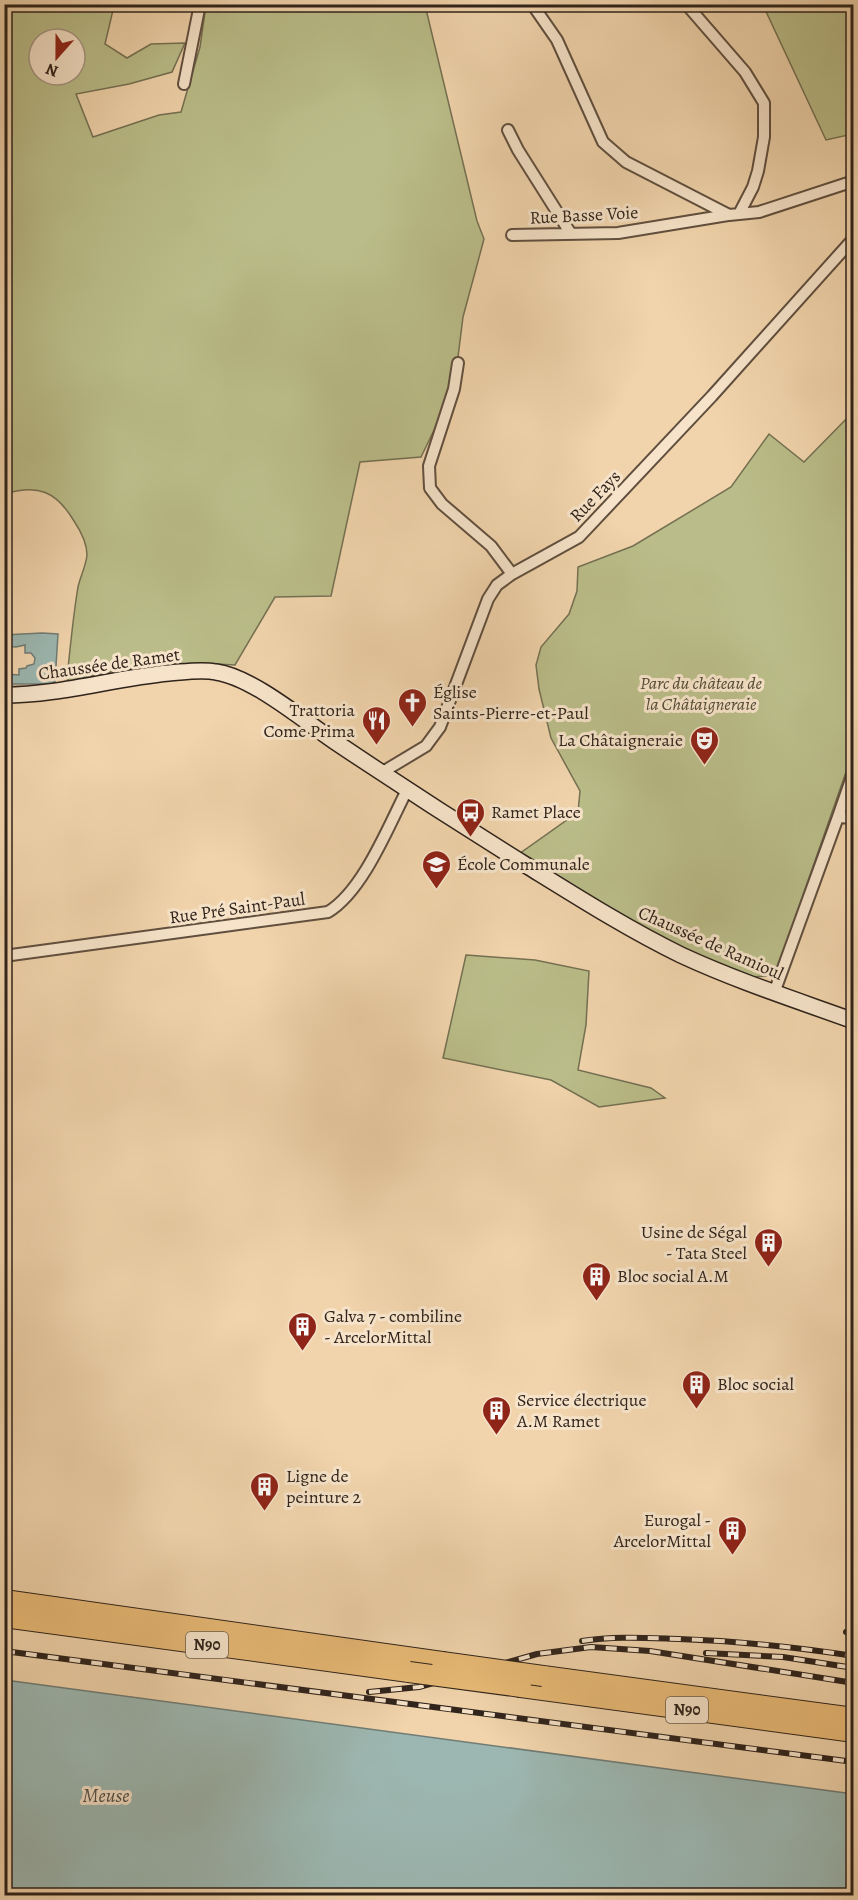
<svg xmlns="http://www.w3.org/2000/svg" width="858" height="1900" viewBox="0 0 858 1900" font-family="Alegreya,serif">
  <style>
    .green { fill: #babd89; stroke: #747052; stroke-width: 1.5; fill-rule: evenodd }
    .water { fill: #9cb7b1; stroke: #707c75; stroke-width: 1.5 }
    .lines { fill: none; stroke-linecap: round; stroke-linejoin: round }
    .street-casing { stroke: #604f3f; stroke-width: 14 }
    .secondary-casing { stroke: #2f231b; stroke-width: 18 }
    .highway-casing { stroke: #2f231b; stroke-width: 22 }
    .street { stroke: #f6e3c9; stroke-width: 10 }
    .secondary { stroke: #f6e3c9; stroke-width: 15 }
    .highway { stroke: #e8ba76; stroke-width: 20 }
    .rail-casing { stroke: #2f231b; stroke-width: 6 }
    .rail { stroke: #f6e3c9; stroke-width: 4; stroke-dasharray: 11; stroke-linecap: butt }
    .highway-bridge-casing { stroke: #2f231b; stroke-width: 22; stroke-linecap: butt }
    .highway-bridge { stroke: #e8ba76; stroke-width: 20 }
    .labels { text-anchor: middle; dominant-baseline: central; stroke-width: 6; stroke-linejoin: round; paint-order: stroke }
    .shield { fill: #f6e3c9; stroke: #6b5d4f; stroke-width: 1.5 }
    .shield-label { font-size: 16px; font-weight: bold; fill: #2f231b }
    .street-label { font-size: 18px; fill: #2f231b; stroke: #f6e3c9 }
    .park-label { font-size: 18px; font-style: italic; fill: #524a36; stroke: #f6e3c9 }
    .poi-label { font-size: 18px; fill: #2f231b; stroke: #f6e3c9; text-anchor: start }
    .water-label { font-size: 20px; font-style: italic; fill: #504f48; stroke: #f6e3c9 }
  </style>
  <rect width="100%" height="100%" fill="#f1d4ac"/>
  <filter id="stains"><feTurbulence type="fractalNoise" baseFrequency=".00333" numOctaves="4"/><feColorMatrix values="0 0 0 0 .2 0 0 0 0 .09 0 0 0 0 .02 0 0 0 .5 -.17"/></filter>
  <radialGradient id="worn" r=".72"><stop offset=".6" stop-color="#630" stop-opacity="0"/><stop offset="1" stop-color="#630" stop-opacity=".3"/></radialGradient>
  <path class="green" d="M 5,5 L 110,5 L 113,10 L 105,44 L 127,58 L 151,44 L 185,43 L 172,72 L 129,84 L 76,94 L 93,137 L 159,115 L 181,112 L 200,47 L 206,5 L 425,5 L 477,221 L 484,239 L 463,317 L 454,389 L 421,457 L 360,462 L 331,596 L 275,597 L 235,665 C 180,661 123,667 70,681 L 67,679 C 70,648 73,617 78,587 C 80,577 86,566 87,555 C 87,544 80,530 74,521 C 56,491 38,484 5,494 ZM 39,39 L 75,39 L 75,75 L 39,75 Z
    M 763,5 L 853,5 L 853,134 L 826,140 Z
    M 853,412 L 853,752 L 778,967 L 767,976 L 751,977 L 668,942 L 519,854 L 578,812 L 580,791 L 551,738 L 539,689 L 536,665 L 541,647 L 569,614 L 577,591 L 578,567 L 633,546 L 731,487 L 769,434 L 804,462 Z
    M 466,955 L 535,960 L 589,971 L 586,1025 L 578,1070 L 651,1088 L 665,1098 L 599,1107 L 551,1080 L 443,1058 Z"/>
  <path class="water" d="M 42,633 L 58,634 L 55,682 L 50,684 L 5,684 L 5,674 L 19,675 L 19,669 L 26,668 L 27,666 L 34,664 L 35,658 L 31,653 L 25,653 L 25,645 L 16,647 L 5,646 L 4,635 Z
    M 5,1680 L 853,1794 L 853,1895 L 5,1895 Z"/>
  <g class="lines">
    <defs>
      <path id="street" d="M 532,4 L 557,40 L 603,142 L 626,162 L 729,215 L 759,212 L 854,181
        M 686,4 L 745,72 L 764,103 L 764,137 L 758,171 L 753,187 L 739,214
        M 184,84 L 200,4
        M 508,130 L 518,150 L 571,234
        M 512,235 L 618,233 L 728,215
        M 458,363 L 454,389 L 429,466 L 430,488 L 442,504 L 491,546 L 512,574
        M 381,773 L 426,746 L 440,727 L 488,599 L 497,585 L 512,574 L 579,537 L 712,396 L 854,238
        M 838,817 L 854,771
        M 4,956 L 328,912 C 363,891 388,827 407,790
        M 774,993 L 838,817 L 854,818"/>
      <path id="secondary" d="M 4,695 C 60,695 114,678 169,673 C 184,672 201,669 216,672 C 252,677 303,720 334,741 C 398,784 463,826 529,867 C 579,898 628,929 681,955 C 737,981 796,1000 854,1021"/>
      <path id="highway" d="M 4,1600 L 442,1662
        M 4,1617 L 409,1672
        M 543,1676 L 854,1718
        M 521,1687 L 854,1732"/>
    </defs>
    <use href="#street" class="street-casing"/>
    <use href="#secondary" class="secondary-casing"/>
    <use href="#highway" class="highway-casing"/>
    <use href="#street" class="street"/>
    <use href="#secondary" class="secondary"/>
    <use href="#highway" class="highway"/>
    <defs>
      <path id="rail" d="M 846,1632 L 854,1634
        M 582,1641 C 614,1636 646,1638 679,1639 C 738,1641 795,1647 854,1656
        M 4,1651 L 854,1762
        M 706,1653 L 783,1657 L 854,1668
        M 369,1692 L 419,1687 L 537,1654 L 591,1647 L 650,1651 L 854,1683"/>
    </defs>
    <use href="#rail" class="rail-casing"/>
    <use href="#rail" class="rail"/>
    <defs>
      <path id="highway-bridge" d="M 442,1662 L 543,1676
        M 409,1672 L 521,1687"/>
    </defs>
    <use href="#highway-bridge" class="highway-bridge-casing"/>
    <use href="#highway-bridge" class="highway-bridge"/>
  </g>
  <defs>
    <symbol id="church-pin" viewBox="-11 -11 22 30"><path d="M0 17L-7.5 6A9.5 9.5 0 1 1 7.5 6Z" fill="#8f2418" stroke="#f6e3c9"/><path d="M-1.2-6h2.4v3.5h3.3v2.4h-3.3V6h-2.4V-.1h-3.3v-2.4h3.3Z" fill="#fff"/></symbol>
    <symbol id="restaurant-pin" viewBox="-11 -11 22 30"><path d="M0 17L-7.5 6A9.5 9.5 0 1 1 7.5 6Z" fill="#8f2418" stroke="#f6e3c9"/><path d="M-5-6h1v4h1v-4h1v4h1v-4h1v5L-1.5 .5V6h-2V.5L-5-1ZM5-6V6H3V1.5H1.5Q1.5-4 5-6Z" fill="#fff"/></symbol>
    <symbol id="theatre-pin" viewBox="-11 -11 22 30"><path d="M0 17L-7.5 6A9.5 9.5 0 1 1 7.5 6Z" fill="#8f2418" stroke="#f6e3c9"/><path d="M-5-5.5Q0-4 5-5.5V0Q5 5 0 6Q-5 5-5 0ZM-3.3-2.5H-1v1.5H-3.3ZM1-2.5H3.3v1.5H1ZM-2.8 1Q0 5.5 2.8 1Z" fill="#fff"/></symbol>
    <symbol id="bus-pin" viewBox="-11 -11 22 30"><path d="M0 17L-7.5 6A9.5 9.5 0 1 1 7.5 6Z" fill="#8f2418" stroke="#f6e3c9"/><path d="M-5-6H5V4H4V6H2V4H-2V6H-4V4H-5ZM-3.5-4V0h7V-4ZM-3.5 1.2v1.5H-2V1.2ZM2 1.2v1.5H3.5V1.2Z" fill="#fff"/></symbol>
    <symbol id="school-pin" viewBox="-11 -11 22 30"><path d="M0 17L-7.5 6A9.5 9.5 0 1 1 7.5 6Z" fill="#8f2418" stroke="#f6e3c9"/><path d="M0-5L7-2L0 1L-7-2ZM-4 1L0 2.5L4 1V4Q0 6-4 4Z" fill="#fff"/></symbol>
    <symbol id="building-pin" viewBox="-11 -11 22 30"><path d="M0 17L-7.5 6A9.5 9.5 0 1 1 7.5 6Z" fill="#8f2418" stroke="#f6e3c9"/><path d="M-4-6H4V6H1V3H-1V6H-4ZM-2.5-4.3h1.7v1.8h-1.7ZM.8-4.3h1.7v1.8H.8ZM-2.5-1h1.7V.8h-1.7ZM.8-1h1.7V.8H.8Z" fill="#fff"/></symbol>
  </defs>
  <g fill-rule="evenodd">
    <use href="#church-pin" x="396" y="686" width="33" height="45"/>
    <use href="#restaurant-pin" x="360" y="704" width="33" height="45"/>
    <use href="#theatre-pin" x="688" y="724" width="33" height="45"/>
    <use href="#bus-pin" x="454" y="796" width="33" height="45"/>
    <use href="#school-pin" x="420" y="848" width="33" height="45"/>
    <use href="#building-pin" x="752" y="1226" width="33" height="45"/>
    <use href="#building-pin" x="580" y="1260" width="33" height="45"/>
    <use href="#building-pin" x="286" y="1310" width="33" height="45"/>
    <use href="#building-pin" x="680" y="1368" width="33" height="45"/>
    <use href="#building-pin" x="480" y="1394" width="33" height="45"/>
    <use href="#building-pin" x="248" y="1470" width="33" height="45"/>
    <use href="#building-pin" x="716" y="1514" width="33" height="45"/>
  </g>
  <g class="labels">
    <g class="shield">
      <rect x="186" y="1632" width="42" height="26" rx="4.5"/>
      <rect x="666" y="1697" width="42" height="26" rx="4.5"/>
    </g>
    <g class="shield-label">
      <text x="207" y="1645">N90</text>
      <text x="687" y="1710">N90</text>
    </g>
    <g class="street-label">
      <text transform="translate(584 215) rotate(-3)">Rue Basse Voie</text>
      <text transform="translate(595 496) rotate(-46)">Rue Fays</text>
      <text transform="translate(109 664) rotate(-8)">Chaussée de Ramet</text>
      <text transform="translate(237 908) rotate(-8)">Rue Pré Saint-Paul</text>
      <text transform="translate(711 943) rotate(24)">Chaussée de Ramioul</text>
    </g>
    <g class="park-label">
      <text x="701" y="683">Parc du château de<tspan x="701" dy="21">la Châtaigneraie</tspan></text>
    </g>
    <g class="poi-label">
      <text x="433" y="692">Église<tspan x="433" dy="21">Saints-Pierre-et-Paul</tspan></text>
      <text x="355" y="710" text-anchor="end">Trattoria<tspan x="355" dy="21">Come Prima</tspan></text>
      <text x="683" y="740" text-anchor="end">La Châtaigneraie</text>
      <text x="491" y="812">Ramet Place</text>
      <text x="457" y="864">École Communale</text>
      <text x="747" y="1232" text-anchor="end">Usine de Ségal<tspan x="747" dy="21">- Tata Steel</tspan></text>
      <text x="617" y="1276">Bloc social A.M</text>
      <text x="324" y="1316">Galva 7 - combiline<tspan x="324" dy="21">- ArcelorMittal</tspan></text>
      <text x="717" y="1384">Bloc social</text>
      <text x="517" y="1400">Service électrique<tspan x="517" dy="21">A.M Ramet</tspan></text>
      <text x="286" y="1476">Ligne de<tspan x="286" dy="21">peinture 2</tspan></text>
      <text x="711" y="1520" text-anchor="end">Eurogal -<tspan x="711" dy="21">ArcelorMittal</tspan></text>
    </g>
    <g class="water-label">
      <text x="106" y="1795">Meuse</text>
    </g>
  </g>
  <rect width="858" height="1900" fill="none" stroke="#f1d4ac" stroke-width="24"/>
  <rect x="6" y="6" width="846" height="1888" fill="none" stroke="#2f231b" stroke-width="3"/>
  <rect x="12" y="12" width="834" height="1876" fill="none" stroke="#2f231b" stroke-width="1.5"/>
  <g transform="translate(57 57) rotate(201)"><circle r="28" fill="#f6e3c9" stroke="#a69683" stroke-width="1.5"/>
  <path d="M0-4.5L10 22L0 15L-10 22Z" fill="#8f2418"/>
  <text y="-9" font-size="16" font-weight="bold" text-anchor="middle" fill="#2f231b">N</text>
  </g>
  <rect width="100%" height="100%" filter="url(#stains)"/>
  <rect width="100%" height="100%" fill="url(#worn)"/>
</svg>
